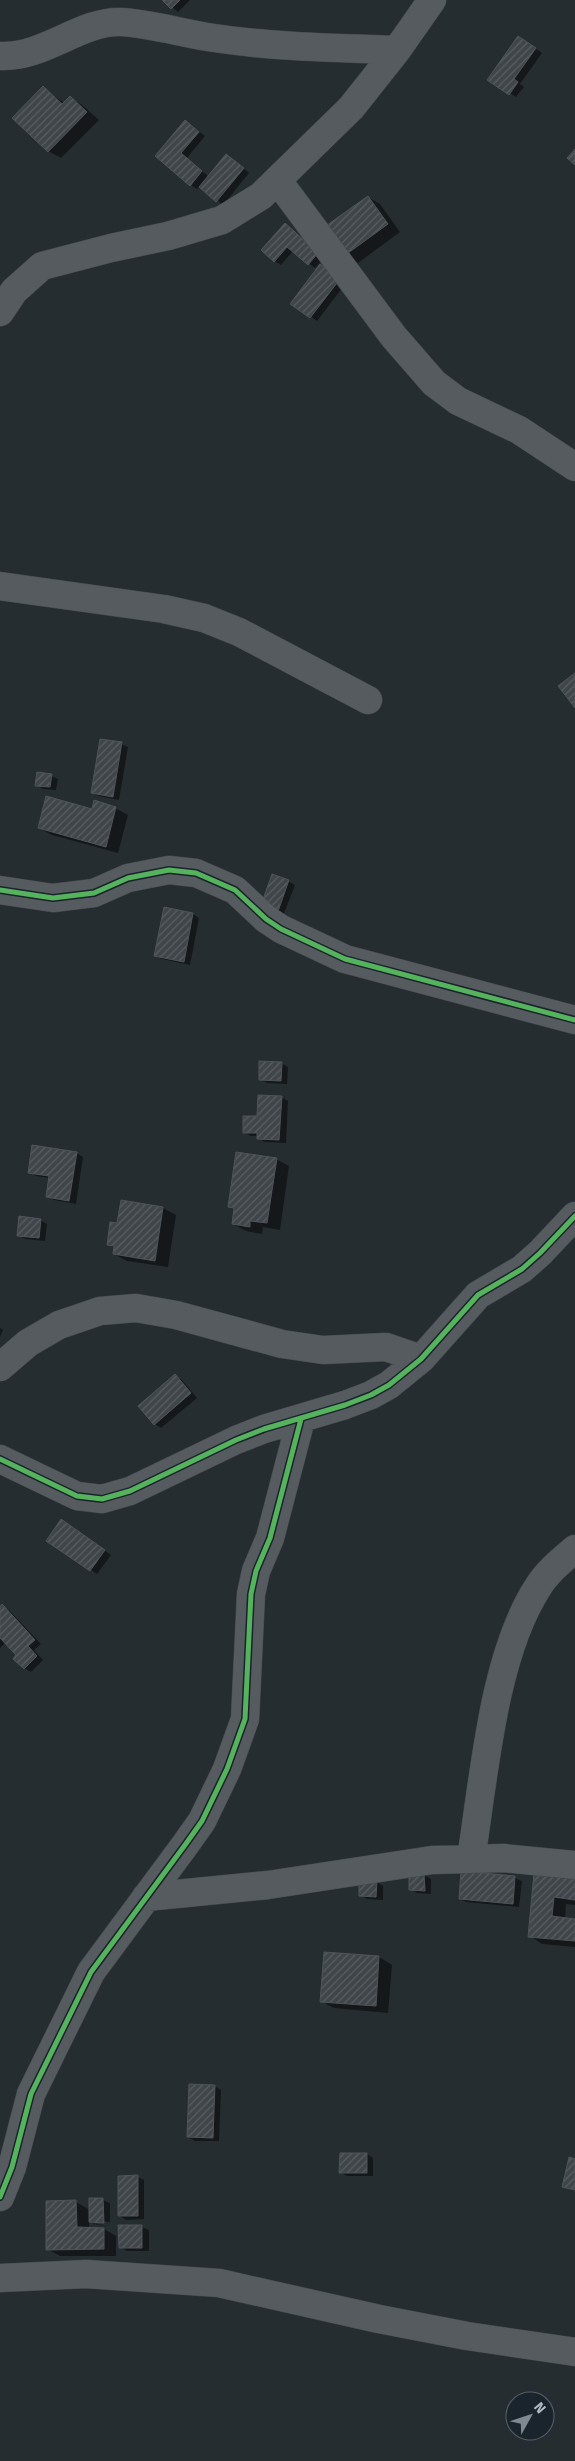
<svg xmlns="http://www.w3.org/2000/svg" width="575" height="2461" viewBox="0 0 575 2461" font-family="'Fira Sans',sans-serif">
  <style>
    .shadow { fill: #0007 }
    .building { fill: url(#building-hatch); stroke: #4e545a }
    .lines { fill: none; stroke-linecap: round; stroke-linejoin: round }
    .street-casing { stroke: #44494c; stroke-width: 29 }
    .street { stroke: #565b60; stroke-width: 28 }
    .cycleway-casing { stroke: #1a242c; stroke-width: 8 }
    .cycleway { stroke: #56b35d; stroke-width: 5 }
  </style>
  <defs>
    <pattern id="building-hatch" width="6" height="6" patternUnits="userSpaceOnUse" patternTransform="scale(1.25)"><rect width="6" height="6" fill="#3f4549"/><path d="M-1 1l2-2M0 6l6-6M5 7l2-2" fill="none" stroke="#585e62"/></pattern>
  </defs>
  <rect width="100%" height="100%" fill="#262d31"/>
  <path class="shadow" d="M 164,0 L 190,0 L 178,12 Z
    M 525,41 L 542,53 L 520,84 L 524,87 L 516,97 L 489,79 Z
    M 43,88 L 64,103 L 70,97 L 82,105 L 99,120 L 61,158 L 48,151 Z
    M 186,122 L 205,136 L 187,158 L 209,177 L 227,155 L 249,173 L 223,205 L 200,186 L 197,189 L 191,185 L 157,156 Z
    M 368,197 L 380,204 L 400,232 L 358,263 L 345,255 Z
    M 286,225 L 324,258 L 315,268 L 293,251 L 281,265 L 275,261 Z
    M 320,265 L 346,283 L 317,321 L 292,303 Z
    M 121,744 L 128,747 L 119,800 L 99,796 L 92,793 Z
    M 51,776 L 58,779 L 56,790 L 43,789 L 37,785 Z
    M 115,808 L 128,815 L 118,853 L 52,835 L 39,828 Z
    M 288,881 L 295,885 L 283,916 L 268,911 Z
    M 165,908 L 193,914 L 199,918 L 190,965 L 162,959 L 156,956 Z
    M 281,1063 L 288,1067 L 287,1084 L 267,1083 L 260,1079 Z
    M 281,1097 L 288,1101 L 286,1143 L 264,1142 L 258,1136 L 251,1136 L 244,1132 Z
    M 76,1153 L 83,1157 L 76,1204 L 54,1200 L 48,1196 L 50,1178 L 36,1176 L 30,1172 Z
    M 276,1159 L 289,1166 L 280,1230 L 263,1227 L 262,1234 L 246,1231 L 233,1224 L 235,1209 L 229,1206 Z
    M 122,1202 L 163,1208 L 176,1215 L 168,1267 L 127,1261 L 114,1254 L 115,1248 L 108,1244 L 118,1224 Z
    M 40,1220 L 47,1224 L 45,1241 L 25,1239 L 18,1235 Z
    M 0,1328 L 3,1330 L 0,1337 Z
    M 175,1376 L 182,1380 L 197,1398 L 161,1428 L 155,1424 Z
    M 68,1525 L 111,1555 L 97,1574 L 48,1541 Z
    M 2,1606 L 9,1610 L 41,1644 L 34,1650 L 43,1660 L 31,1672 L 24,1668 L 18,1655 L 6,1642 L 0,1648 L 0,1608 Z
    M 462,1873 L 515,1878 L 522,1881 L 519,1907 L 466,1902 L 460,1899 Z
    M 424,1875 L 431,1879 L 431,1894 L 417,1893 L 411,1889 Z
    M 536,1875 L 575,1879 L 575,1905 L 566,1904 L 565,1919 L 575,1920 L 575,1947 L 542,1944 L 530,1936 Z
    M 377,1882 L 383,1886 L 383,1900 L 367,1899 L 360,1895 Z
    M 325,1953 L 379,1957 L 392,1965 L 388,2013 L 334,2008 L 321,2001 Z
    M 214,2086 L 221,2090 L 219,2141 L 195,2141 L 188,2137 Z
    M 367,2154 L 373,2158 L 373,2176 L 347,2176 L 340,2172 Z
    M 137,2177 L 144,2180 L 144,2219 L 126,2220 L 120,2216 Z
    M 103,2200 L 110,2203 L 110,2222 L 95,2221 L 95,2224 L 110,2226 L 97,2225 L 89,2221 L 89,2229 L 104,2229 L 116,2236 L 116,2256 L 60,2256 L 47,2249 L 47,2202 L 76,2202 L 90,2210 Z
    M 119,2227 L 142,2227 L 149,2230 L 149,2251 L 127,2251 L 120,2247 Z"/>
  <path class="building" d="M 162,0 L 180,0 L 171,9 Z
    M 518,36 L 536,48 L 514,79 L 518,82 L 509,95 L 487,80 Z
    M 43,86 L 62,104 L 70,96 L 87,112 L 48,152 L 12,118 Z
    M 185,120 L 199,132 L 181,153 L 202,171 L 190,186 L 155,156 Z
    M 575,149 L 575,165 L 567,158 Z
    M 226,154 L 244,168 L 216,202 L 199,187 Z
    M 368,196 L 388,224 L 344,256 L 323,228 Z
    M 285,223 L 318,253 L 308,265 L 287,247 L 274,262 L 261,250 Z
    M 320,264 L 340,279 L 310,318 L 290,304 Z
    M 575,673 L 575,708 L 558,686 Z
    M 100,739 L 122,742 L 113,797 L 91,793 Z
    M 37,772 L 52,774 L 50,787 L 35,786 Z
    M 46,796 L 92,809 L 94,800 L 116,807 L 106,847 L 38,828 Z
    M 272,874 L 289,880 L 277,914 L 260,908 Z
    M 164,907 L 193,913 L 184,962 L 154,956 Z
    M 259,1061 L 282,1062 L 281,1081 L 259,1080 Z
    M 258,1095 L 282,1096 L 279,1140 L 257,1139 L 257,1133 L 243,1133 L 243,1116 L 257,1116 Z
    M 32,1145 L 77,1152 L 69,1201 L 46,1197 L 49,1176 L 28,1173 Z
    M 236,1152 L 277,1158 L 267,1223 L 250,1221 L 250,1227 L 232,1224 L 234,1208 L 228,1207 Z
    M 121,1200 L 163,1207 L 155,1261 L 113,1254 L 114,1246 L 107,1245 L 110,1222 L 117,1223 Z
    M 19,1216 L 41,1219 L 39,1238 L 17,1236 Z
    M 175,1374 L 191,1393 L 154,1425 L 138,1406 Z
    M 61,1519 L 105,1550 L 90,1571 L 46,1541 Z
    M 2,1604 L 35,1640 L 28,1646 L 37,1656 L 24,1669 L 13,1659 L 16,1655 L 0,1638 L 0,1607 Z
    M 461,1871 L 515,1876 L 513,1904 L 459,1899 Z
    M 534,1873 L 575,1878 L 575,1900 L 554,1897 L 552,1916 L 575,1919 L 575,1941 L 528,1937 Z
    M 409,1874 L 424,1874 L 425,1891 L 409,1890 Z
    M 359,1881 L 377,1881 L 376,1897 L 359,1896 Z
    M 324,1952 L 379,1956 L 376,2006 L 320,2002 Z
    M 189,2084 L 215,2085 L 213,2138 L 187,2137 Z
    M 340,2153 L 367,2153 L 367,2173 L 339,2173 Z
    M 569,2157 L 575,2159 L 575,2190 L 562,2187 Z
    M 138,2175 L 138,2216 L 118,2216 L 118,2176 Z
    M 89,2198 L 103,2198 L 104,2223 L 89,2222 Z
    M 76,2200 L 77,2227 L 104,2228 L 104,2249 L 46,2250 L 46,2201 Z
    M 118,2225 L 142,2225 L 142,2248 L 119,2248 Z"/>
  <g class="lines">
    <defs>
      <path id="street" d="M 0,56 C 44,58 80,21 120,22 C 149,23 185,34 214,38 C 274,47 336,48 397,50
        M 278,181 L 394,337 L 434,383 L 458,401 L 519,430 L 575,467
        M 0,312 L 14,291 L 42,266 L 111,248 L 168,236 L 222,220 L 261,196 L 351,108 L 397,50 L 432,0
        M 0,586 L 164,609 L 204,618 L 239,632 L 368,700
        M 0,890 L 53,898 L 94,893 L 128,878 L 169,870 L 196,873 L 235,890 L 266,919 L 281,929 L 345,959 L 575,1020
        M 0,1367 L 28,1343 L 59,1325 L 100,1311 L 136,1308 L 176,1315 L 282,1344 L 323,1350 L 386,1347 L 421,1359
        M 0,1459 L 77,1496 L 102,1499 L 130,1491 L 236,1440 L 264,1429 L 345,1405 L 371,1395 L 389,1385 L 421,1359 L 478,1295 L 522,1269 L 540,1253 L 575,1216
        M 471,1859 C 484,1777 493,1656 538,1587 C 547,1572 562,1560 575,1549
        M 146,1897 L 268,1885 L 432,1860 L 503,1858 L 575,1865
        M 0,2197 L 12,2167 L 31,2094 L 91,1972 L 185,1845 L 202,1821 L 227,1769 L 245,1719 L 251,1594 L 256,1571 L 270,1538 L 301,1419
        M 0,2278 L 86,2274 L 219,2283 L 379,2319 L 467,2336 L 575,2352"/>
    </defs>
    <use href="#street" class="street-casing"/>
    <use href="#street" class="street"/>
    <defs>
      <path id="cycleway" d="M 0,890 L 53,898 L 94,893 L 128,878 L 169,870 L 196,873 L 235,890 L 266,919 L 281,929 L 345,959 L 575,1020
        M 0,1459 L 77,1496 L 102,1499 L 130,1491 L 236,1440 L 264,1429 L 345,1405 L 371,1395 L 389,1385 L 421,1359 L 478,1295 L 522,1269 L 540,1253 L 575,1216
        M 0,2197 L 12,2167 L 31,2094 L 91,1972 L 185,1845 L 202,1821 L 227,1769 L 245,1719 L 251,1594 L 256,1571 L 270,1538 L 301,1419"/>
    </defs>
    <use href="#cycleway" class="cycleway-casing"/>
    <use href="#cycleway" class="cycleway"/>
  </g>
  <g transform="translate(530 2416) rotate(50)"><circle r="24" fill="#1a242c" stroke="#566069"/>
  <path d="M0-4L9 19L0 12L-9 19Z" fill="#7f8991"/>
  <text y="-8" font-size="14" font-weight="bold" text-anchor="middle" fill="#afbac4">N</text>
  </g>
</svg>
